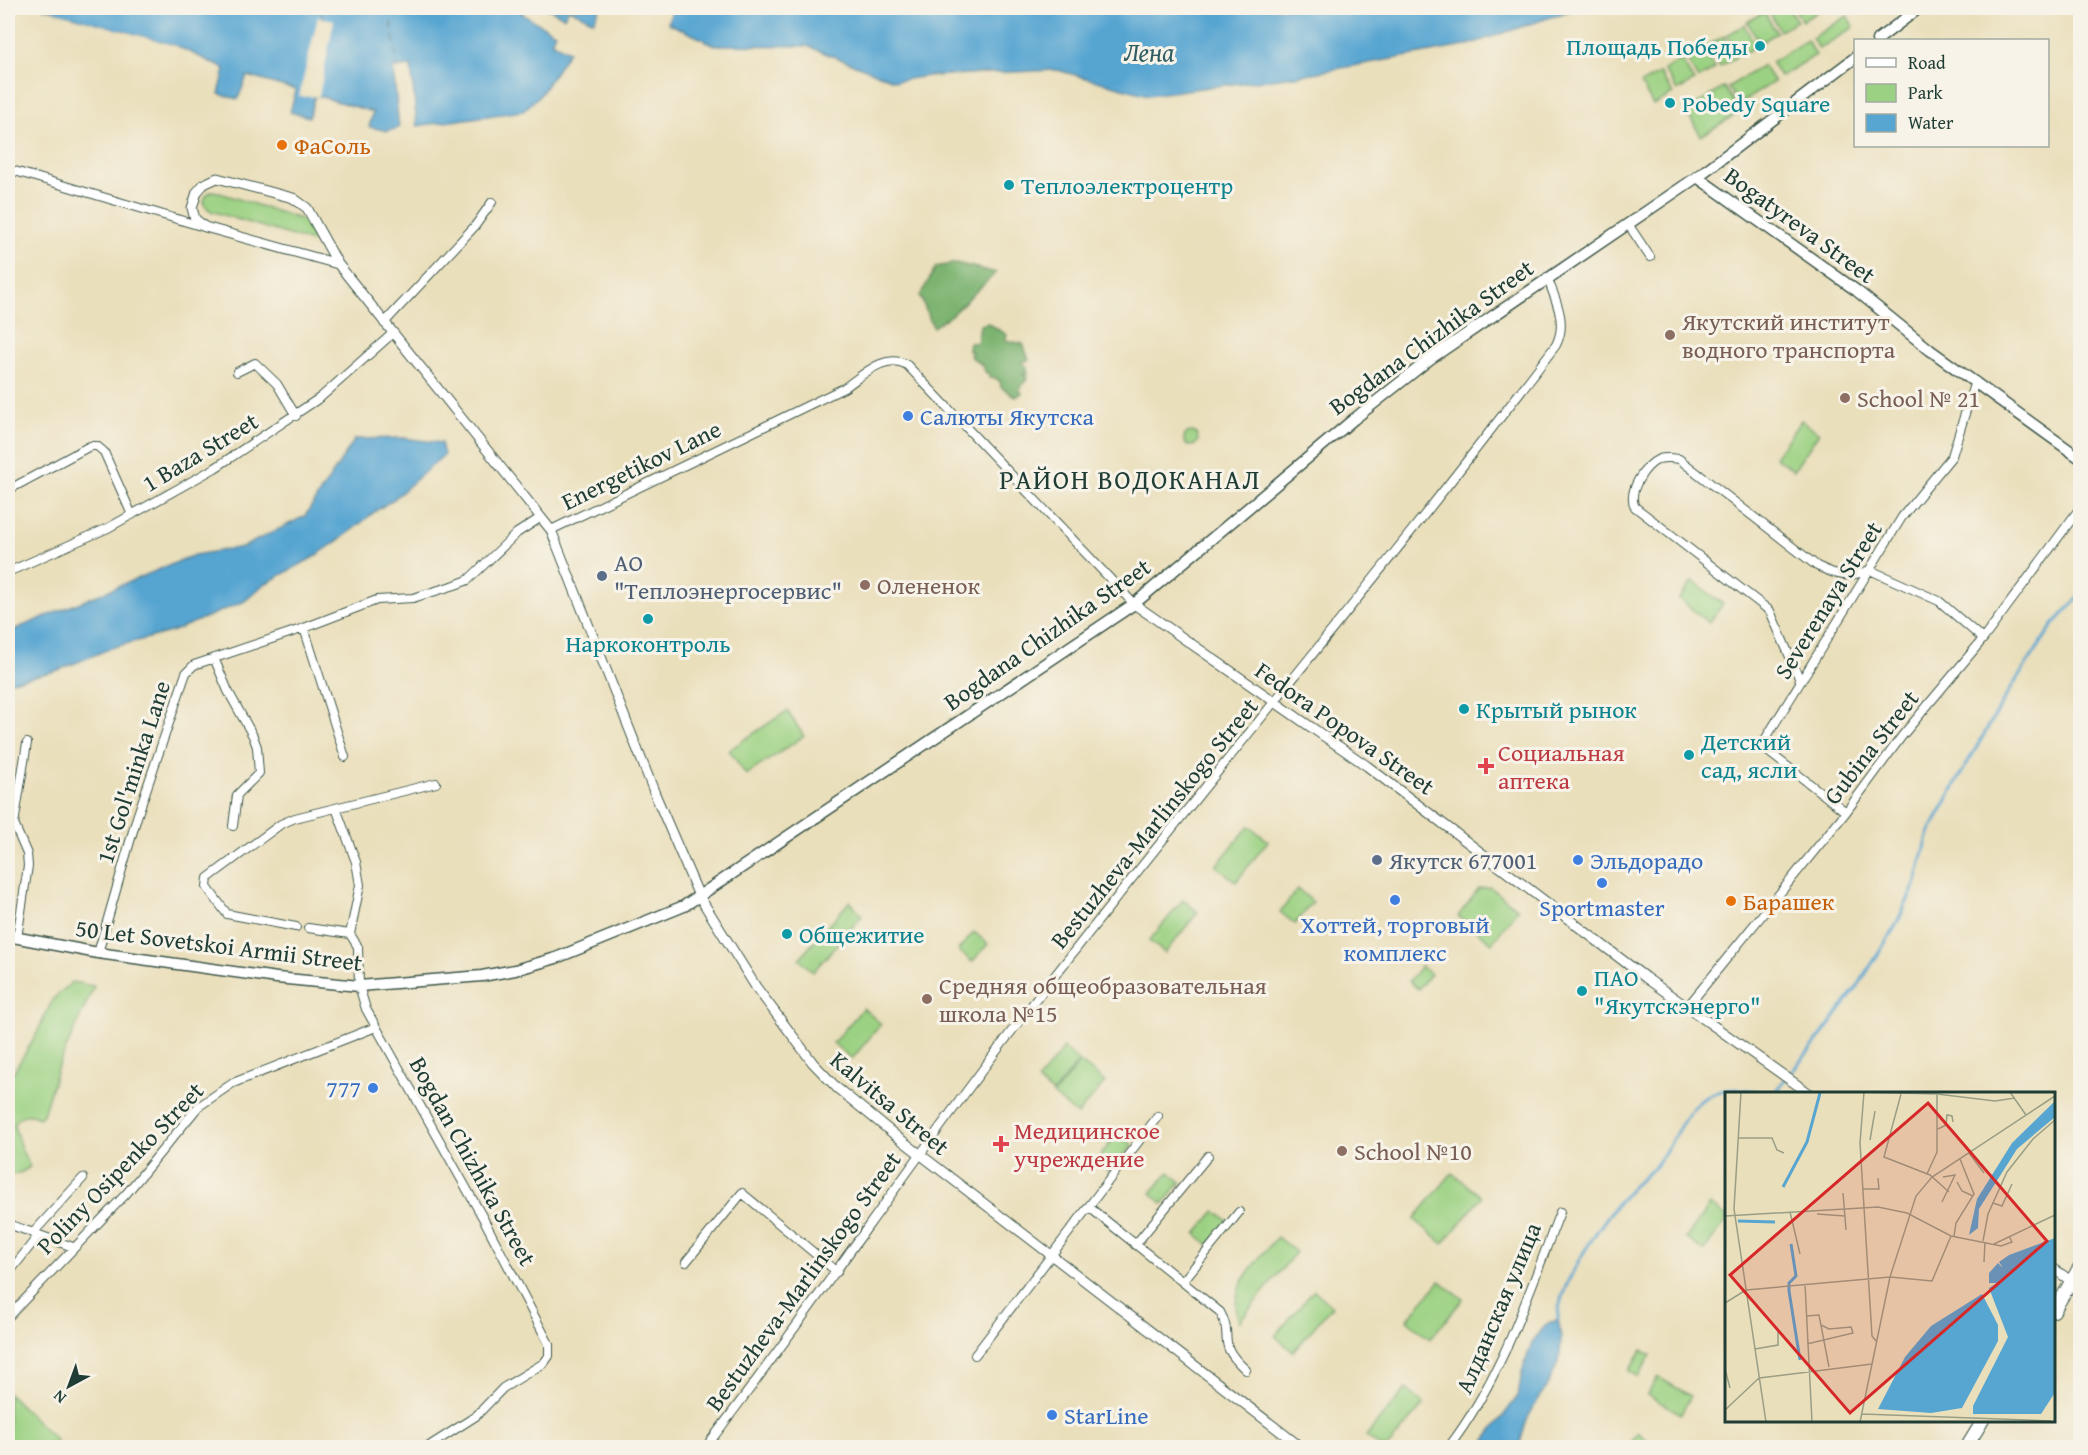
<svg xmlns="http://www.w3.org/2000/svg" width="2088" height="1455" viewBox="0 0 2088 1455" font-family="'Gentium Book Plus',serif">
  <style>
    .green { fill: #9bd182; stroke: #5d875b; stroke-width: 1.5 }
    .forest { fill: #7cb370; stroke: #4e7852; stroke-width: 1.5 }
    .water { fill: #57a5d1; stroke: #3b7182; stroke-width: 1.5 }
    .pier { fill: #eadfbb }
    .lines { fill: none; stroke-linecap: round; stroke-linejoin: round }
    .stream { stroke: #57a5d1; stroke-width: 3 }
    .ferry { stroke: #305c63; stroke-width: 1.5; stroke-dasharray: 8 6; stroke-linecap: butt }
    .minor-casing { stroke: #3d5548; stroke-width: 10 }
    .tertiary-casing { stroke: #3d5548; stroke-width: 11 }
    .secondary-casing { stroke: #3d5548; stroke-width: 13 }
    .primary-casing { stroke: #3d5548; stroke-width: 14 }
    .minor { stroke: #fff; stroke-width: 8 }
    .tertiary { stroke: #fff; stroke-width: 9 }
    .secondary { stroke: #fff; stroke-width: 10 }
    .primary { stroke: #fff; stroke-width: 12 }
    .culture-dot { fill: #0f9aa8; stroke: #f7f3e8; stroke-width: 2 }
    .food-dot { fill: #e8710a; stroke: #f7f3e8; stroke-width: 2 }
    .education-dot { fill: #8d6e63; stroke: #f7f3e8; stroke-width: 2 }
    .shop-dot { fill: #3f7fe0; stroke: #f7f3e8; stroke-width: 2 }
    .service-dot { fill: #5c6f8a; stroke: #f7f3e8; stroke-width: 2 }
    .health-dot { fill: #e0444e; stroke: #f7f3e8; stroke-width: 2 }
    .labels { text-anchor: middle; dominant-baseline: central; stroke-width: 6; stroke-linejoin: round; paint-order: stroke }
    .culture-label { font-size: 24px; fill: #0d838f; stroke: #f7f3e8; text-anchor: start }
    .food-label { font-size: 24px; fill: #c56008; stroke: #f7f3e8; text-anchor: start }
    .street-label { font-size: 24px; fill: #1f3d34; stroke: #f7f3e8 }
    .education-label { font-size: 24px; fill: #785e54; stroke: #f7f3e8; text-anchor: start }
    .shop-label { font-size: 24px; fill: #366cbe; stroke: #f7f3e8; text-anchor: start }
    .service-label { font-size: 24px; fill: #4e5e75; stroke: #f7f3e8; text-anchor: start }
    .health-label { font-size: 24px; fill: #be3a42; stroke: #f7f3e8; text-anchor: start }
    .water-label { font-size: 26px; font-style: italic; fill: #305c63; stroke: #f7f3e8 }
    .quarter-label { font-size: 27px; letter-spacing: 1.5px; fill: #1f3d34; stroke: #f7f3e8 }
    .inset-river { fill: none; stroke: #57a5d1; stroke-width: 3 }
    .inset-road { fill: none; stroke: #999e85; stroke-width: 1.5 }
    .view { fill: #d62828; fill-opacity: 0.15; stroke: #d62828; stroke-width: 3 }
    .inset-edge { fill: none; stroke: #1f3d34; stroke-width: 3 }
  </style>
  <rect width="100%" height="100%" fill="#f7f3e8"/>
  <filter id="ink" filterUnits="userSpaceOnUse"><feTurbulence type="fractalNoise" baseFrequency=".0167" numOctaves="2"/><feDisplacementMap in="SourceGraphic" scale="12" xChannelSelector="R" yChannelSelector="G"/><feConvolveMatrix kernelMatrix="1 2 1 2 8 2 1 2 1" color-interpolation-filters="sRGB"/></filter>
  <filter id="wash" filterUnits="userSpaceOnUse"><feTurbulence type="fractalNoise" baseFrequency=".008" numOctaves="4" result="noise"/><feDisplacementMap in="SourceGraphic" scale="24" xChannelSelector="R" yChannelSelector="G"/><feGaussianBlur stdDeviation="1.35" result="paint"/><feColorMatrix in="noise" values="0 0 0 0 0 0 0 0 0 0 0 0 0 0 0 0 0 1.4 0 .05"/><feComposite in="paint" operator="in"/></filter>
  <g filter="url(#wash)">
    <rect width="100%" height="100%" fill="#eadfbb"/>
    <path class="green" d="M 1772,8 L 1788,8 L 1797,21 L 1780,31 L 1768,10 Z
      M 1794,8 L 1817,8 L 1819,11 L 1802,21 Z
      M 1764,12 L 1777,33 L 1760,43 L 1747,22 Z
      M 1847,16 L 1854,27 L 1819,49 L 1812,38 Z
      M 1744,25 L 1756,46 L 1740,56 L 1727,35 Z
      M 1724,36 L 1736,57 L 1720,67 L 1707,46 Z
      M 1807,40 L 1816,55 L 1780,77 L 1771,62 Z
      M 1702,48 L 1715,69 L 1698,79 L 1686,58 Z
      M 1681,60 L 1694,81 L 1677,91 L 1664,70 Z
      M 1763,65 L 1774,82 L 1739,104 L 1728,87 Z
      M 1660,73 L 1673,94 L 1653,105 L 1641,84 Z
      M 1724,87 L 1740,112 L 1701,136 L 1686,111 Z
      M 214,191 L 303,220 L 318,244 L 211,211 L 204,205 C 203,198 207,192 214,191 Z
      M 1801,420 L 1819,433 L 1794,470 L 1775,457 Z
      M1184 439a7 7 0 1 1 14 0a7 7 0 1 1-14 0Z
      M 1693,581 L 1723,604 L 1709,623 L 1679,599 Z
      M 787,711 L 804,736 L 746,775 L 729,750 Z
      M 1249,826 L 1268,841 L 1236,882 L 1216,866 Z
      M 1490,887 L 1518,909 L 1492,943 L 1458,916 L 1479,889 Z
      M 1298,889 L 1313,902 L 1295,924 L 1280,912 Z
      M 1183,900 L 1198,912 L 1165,953 L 1149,941 Z
      M 850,901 L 862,916 L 813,972 L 799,959 Z
      M 974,932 L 988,944 L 972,962 L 958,950 Z
      M 1421,966 L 1431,974 L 1418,989 L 1409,981 Z
      M 72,982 L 94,986 L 57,1069 L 43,1115 L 39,1118 C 29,1113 19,1113 14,1125 L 21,1149 L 30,1167 L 22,1172 L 8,1176 L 8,1081 L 35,1037 L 53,999 Z
      M 863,1008 L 881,1024 L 852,1059 L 833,1043 Z
      M 1064,1048 L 1079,1061 L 1053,1093 L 1037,1081 Z
      M 1080,1062 L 1105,1082 L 1077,1115 L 1053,1095 Z
      M 1118,1133 L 1133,1145 L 1110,1172 L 1096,1161 Z
      M 1169,1172 L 1181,1182 L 1163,1204 L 1151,1193 Z
      M 1452,1173 L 1482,1197 L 1443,1244 L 1414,1219 Z
      M 1710,1205 L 1726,1216 L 1726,1221 L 1704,1251 L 1686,1238 Z
      M 1215,1211 L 1228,1221 L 1209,1245 L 1196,1234 Z
      M 1277,1237 L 1296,1252 L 1239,1322 C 1227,1286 1256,1263 1277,1237 Z
      M 1440,1281 L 1463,1299 L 1430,1339 L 1407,1320 Z
      M 1314,1290 L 1332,1306 L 1293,1352 L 1275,1336 Z
      M 1642,1350 L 1651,1355 L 1638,1377 L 1629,1371 Z
      M 1658,1377 L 1691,1396 L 1681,1414 L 1647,1395 Z
      M 1406,1389 L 1424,1404 L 1388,1447 L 1380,1447 L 1366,1436 Z
      M 8,1393 L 56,1440 L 49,1447 L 8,1447 Z
      M 1638,1432 L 1648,1441 L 1649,1447 L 1626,1447 Z"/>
    <path class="forest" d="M 956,263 L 996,273 L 951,315 L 933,327 L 920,296 L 936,267 Z
      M 988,323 L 1007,335 L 1005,340 L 1023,344 L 1029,360 L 1022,362 L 1027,367 L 1028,375 L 1023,373 L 1027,379 L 1019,390 L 1022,393 L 1016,397 L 1001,387 L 1000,381 L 993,377 L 989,378 L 989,373 L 986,373 L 982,365 L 970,356 L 972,352 L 968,351 L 969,343 L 977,343 L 980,325 Z"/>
    <path class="water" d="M 42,8 L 525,8 L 522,14 L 555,33 L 551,42 L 569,51 L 541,94 L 523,111 L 417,126 L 411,66 L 393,68 L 399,128 L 388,131 L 369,127 L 373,112 L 315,95 L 309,117 L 290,112 L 296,90 L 247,76 L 238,99 L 219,94 L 225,69 L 179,47 Z
      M 547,8 L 600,8 L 594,21 L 569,9 L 564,17 Z
      M 673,8 L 1578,8 L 1465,46 L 1302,75 L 1148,95 L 1057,70 L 928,76 L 896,81 L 807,46 L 715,45 L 668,23 Z
      M 404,438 L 441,443 L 444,455 L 394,499 L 377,510 L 346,535 L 314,557 L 263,585 L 245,601 L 171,632 L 114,647 L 56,671 L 8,682 L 8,632 L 194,555 L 243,547 L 305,516 L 355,439 Z
      M 1558,1319 C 1569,1362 1548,1381 1529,1416 C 1524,1425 1522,1437 1519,1447 L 1480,1447 L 1518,1396 L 1522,1372 L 1532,1342 L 1545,1326 Z"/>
    <path class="pier" d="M 39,8 L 42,8 L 179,47 L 178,50 Z
      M 318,17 L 334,20 L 319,96 L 299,97 Z"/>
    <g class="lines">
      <path class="stream" d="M 1773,1094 L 1815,1044 L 1858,986 L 1895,927 L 1915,885 L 1929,833 L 1961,774 L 2011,688 L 2053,625 L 2080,596
        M 1558,1319 C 1557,1284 1607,1214 1630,1189 C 1639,1180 1649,1173 1657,1164 C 1671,1146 1681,1119 1698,1103 C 1717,1086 1743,1087 1767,1094"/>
      <path class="ferry" d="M 309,8 L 323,18
        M 319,8 L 322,15
        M 389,8 L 399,76"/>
    </g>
  </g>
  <g filter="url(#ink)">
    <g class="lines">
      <defs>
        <path id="minor" d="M 8,169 L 204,227
          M 1628,224 L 1650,257
          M 384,323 L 475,226 L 492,202
          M 237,372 L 255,363 L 277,384 L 296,416
          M 8,490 L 90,446 L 97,446 L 104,452 L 132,515
          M 551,530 L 844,388 C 862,376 885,352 907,365 L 1134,604
          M 8,572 L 108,528 L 215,468 L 321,397 L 392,334
          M 304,628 L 345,757
          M 214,658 L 228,691 L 253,736 L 257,747 L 259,773 L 237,795 L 233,826
          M 1800,680 L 1770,611 L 1635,507 C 1627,492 1644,466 1659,459 C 1666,457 1672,458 1679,459 L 1817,566 C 1840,577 1847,578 1870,570 L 1939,601 L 1983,639
          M 336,808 L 356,862 L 360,885 L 350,934 L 358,947 L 359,986 L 366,1009 L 483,1218 L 549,1344 L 549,1356 L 544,1363 L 503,1388 L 476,1416 L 426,1448
          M 1846,812 L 1761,746 L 1902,517 L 1952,456 L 1975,381
          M 296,927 L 227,914 L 207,887 L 208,878 L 281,824 L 295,818 L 436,783
          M 308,928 L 350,934
          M 17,938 L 28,866 L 27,854 L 14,824 L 27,743
          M 98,953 L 137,817 L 186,673 L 194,665 L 304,628 L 377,600 L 413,598 L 455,585 L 468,580 L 517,533 L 540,518
          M 1688,1006 L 1846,812 L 1902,736 L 1983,639 L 2080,508
          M 1089,1207 L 1220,1312 C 1235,1339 1214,1341 1246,1370
          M 8,1224 L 73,1247
          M 33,1233 L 83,1178
          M 1135,1245 L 1208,1156
          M 686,1262 L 742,1193 L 837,1272
          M 8,1274 L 38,1236
          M 1183,1281 L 1239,1212
          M 8,1317 L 126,1194 L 198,1107 L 233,1083 L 376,1027
          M 975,1355 L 1158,1116
          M 705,1448 C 814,1307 912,1160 1021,1019 C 1197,792 1383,574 1556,345 C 1568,322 1555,299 1547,277
          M 1448,1448 C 1503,1376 1528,1294 1560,1212"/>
        <path id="tertiary" d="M 338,264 L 205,227 L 195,219 L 192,208 L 197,192 L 204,184 L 217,178 L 293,198 L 307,208 L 338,264 L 551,530 L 655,794 L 699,896 L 756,987 L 813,1063 L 837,1088 L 895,1135 L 1302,1448
          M 1134,604 L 1367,766 L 1646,978 L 1810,1094
          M 2054,1269 L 2071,1281"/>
        <path id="secondary" d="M 1877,40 L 1919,8
          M 1697,177 L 1857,291 L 1930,350 L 2080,458
          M 8,936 L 98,953 L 277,978 L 359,986 L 482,976 L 515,970 L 556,958 L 684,906 L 1134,604 L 1354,419 L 1430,359 L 1697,177 L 1856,57"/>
        <path id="primary" d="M 2054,1311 L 2080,1266
          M 1966,1448 L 1983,1420"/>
      </defs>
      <use href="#minor" class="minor-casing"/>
      <use href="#tertiary" class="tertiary-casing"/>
      <use href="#secondary" class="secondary-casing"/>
      <use href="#primary" class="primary-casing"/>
      <use href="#minor" class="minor"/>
      <use href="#tertiary" class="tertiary"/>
      <use href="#secondary" class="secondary"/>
      <use href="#primary" class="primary"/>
    </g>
  </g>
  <g class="culture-dot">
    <circle cx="1760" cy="46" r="6"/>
    <circle cx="1670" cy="103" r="6"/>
    <circle cx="1009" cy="185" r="6"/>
    <circle cx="648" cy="619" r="6"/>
    <circle cx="1464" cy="709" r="6"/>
    <circle cx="1689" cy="755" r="6"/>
    <circle cx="787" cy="934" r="6"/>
    <circle cx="1582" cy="991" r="6"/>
  </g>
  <g class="food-dot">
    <circle cx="282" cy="145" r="6"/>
    <circle cx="1731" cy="901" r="6"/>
  </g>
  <g class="education-dot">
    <circle cx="1670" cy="335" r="6"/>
    <circle cx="1845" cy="398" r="6"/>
    <circle cx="865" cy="585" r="6"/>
    <circle cx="927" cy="999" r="6"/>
    <circle cx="1342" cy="1151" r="6"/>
  </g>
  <g class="shop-dot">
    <circle cx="908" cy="416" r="6"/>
    <circle cx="1578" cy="860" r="6"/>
    <circle cx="1602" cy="883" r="6"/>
    <circle cx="1395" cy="900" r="6"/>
    <circle cx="373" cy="1088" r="6"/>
    <circle cx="1052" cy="1415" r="6"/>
  </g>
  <g class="service-dot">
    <circle cx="602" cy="576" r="6"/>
    <circle cx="1377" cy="860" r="6"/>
  </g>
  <g class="health-dot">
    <path d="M1483 757h6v6h6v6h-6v6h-6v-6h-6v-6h6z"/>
    <path d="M998 1135h6v6h6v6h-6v6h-6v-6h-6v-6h6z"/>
  </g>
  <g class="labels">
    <g class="culture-label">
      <text x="1748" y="46" text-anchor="end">Площадь Победы</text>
      <text x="1682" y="103">Pobedy Square</text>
      <text x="1021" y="185">Теплоэлектроцентр</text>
      <text x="648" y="643" text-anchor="middle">Наркоконтроль</text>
      <text x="1476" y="709">Крытый рынок</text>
      <text x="1701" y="741">Детский<tspan x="1701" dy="28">сад, ясли</tspan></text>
      <text x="799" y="934">Общежитие</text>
      <text x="1594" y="977">ПАО<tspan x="1594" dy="28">"Якутскэнерго"</tspan></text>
    </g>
    <g class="food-label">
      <text x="294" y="145">ФаСоль</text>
      <text x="1743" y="901">Барашек</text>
    </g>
    <g class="street-label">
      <text transform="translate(1800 225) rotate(36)">Bogatyreva Street</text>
      <text transform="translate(1431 337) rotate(-36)">Bogdana Chizhika Street</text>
      <text transform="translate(200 452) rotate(-31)">1 Baza Street</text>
      <text transform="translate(641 465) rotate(-26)">Energetikov Lane</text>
      <text transform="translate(1828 600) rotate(-58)">Severenaya Street</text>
      <text transform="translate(1047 634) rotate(-35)">Bogdana Chizhika Street</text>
      <text transform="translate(1345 728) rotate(35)">Fedora Popova Street</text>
      <text transform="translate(1871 747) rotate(-52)">Gubina Street</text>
      <text transform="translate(133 772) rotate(-72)">1st Gol'minka Lane</text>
      <text transform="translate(1154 823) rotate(-51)">Bestuzheva-Marlinskogo Street</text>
      <text transform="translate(219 945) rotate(7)">50 Let Sovetskoi Armii Street</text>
      <text transform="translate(890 1103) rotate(40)">Kalvitsa Street</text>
      <text transform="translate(473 1161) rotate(61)">Bogdan Chizhika Street</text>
      <text transform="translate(120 1168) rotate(-46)">Poliny Osipenko Street</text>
      <text transform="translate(803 1281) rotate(-54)">Bestuzheva-Marlinskogo Street</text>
      <text transform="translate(1498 1308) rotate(-67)">Алданская улица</text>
    </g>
    <g class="education-label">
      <text x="1682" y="321">Якутский институт<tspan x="1682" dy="28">водного транспорта</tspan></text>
      <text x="1857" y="398">School № 21</text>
      <text x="877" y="585">Олененок</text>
      <text x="939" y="985">Средняя общеобразовательная<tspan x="939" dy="28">школа №15</tspan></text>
      <text x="1354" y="1151">School №10</text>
    </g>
    <g class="shop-label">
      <text x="920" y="416">Салюты Якутска</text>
      <text x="1590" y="860">Эльдорадо</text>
      <text x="1602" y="907" text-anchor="middle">Sportmaster</text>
      <text x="1395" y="924" text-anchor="middle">Хоттей, торговый<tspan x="1395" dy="28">комплекс</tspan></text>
      <text x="361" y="1088" text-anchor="end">777</text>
      <text x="1064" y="1415">StarLine</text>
    </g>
    <g class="service-label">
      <text x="614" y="562">АО<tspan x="614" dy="28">"Теплоэнергосервис"</tspan></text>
      <text x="1389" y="860">Якутск 677001</text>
    </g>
    <g class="health-label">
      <text x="1498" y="752">Социальная<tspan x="1498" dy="28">аптека</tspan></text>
      <text x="1014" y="1130">Медицинское<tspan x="1014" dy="28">учреждение</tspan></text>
    </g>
    <g class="water-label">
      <text x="1149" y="51">Лена</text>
    </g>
    <g class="quarter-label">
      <text x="1130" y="479">РАЙОН ВОДОКАНАЛ</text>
    </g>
  </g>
  <g transform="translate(1725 1092)">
    <rect width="330" height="330" fill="#eadfbb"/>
    <path d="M 330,9 L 330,25 L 292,57 L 254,117 L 253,136 L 244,143 L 252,107 L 287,51 ZM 330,146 L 329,302 L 316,322 L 248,322 L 248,314 L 283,245 L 264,196 L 272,191 L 264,191 L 264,181 L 273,171 L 278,176 L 274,170 L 284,163 ZM 257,202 L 273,233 L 273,249 L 237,316 L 206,321 L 153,317 L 180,265 L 206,234 Z" fill="#57a5d1"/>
    <path class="inset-river" d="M 58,95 L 82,50 L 95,1M 13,129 L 50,130M 66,152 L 71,184 L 64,191 L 64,199 L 75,268M 278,174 L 285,180 L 330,173M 290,174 L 320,191 L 330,185M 291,174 L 330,163"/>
    <path class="inset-road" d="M 16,0 L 9,117 L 41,330M 133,0 L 212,2 L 270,9 L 290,6M 139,0 L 135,51 L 147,244 L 151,249M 285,0 L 301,23M 176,2 L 159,65 L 205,83 L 224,100M 213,37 L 221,33 L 222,23 L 227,24 L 228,30M 14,46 L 47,46 L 52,58 L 59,61M 145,48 L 150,19M 244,61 L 259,81M 202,82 L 212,60 L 212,3M 232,90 L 237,99 L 248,104M 138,97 L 154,97 L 153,86M 118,101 L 121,138M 217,110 L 230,83 L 218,85M 268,111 L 277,114 L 287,92M 65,120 L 75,162M 92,122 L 120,124M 0,124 L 153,115 L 182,121 L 226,144 L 276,154 L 287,150 L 284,144M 229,144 L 231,131 L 249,102 L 235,67M 258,149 L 263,122 L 282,80 L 308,47 L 330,28M 269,152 L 330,123M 259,170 L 260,150M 80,192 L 87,330M 21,198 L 165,185 L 207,189 L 226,144M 0,211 L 21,198M 81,224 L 94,223 L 104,275M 82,252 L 128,241 L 126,235 L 104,237 L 96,233M 30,257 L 53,253 L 53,239M 0,277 L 5,296M 34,286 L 147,272M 0,318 L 34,286M 137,322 L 326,329M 135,330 L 165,185 L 191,104 L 207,85 L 330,4"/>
    <path class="view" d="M 203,11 L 322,149 L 125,321 L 5,183 Z"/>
    <rect width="330" height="330" class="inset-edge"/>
  </g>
  <rect width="2088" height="1455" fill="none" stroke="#f7f3e8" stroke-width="30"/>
  <rect x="1854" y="39" width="195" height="108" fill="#f7f3e8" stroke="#a1aaa0" stroke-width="1.5"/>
  <rect x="1866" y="58" width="30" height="9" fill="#ffffff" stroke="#a1aaa0" stroke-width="1.5"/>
  <text x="1908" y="69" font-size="18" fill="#1f3d34">Road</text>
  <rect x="1866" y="84" width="30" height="18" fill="#9bd182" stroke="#a1aaa0" stroke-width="1.5"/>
  <text x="1908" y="99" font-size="18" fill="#1f3d34">Park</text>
  <rect x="1866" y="114" width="30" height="18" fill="#57a5d1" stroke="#a1aaa0" stroke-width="1.5"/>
  <text x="1908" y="129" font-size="18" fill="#1f3d34">Water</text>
  <g transform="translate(69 1386) rotate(221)" stroke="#f7f3e8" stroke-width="4.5" paint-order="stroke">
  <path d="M0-4.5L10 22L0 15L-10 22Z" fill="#1f3d34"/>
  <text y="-9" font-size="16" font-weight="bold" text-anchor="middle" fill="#1f3d34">N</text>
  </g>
</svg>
